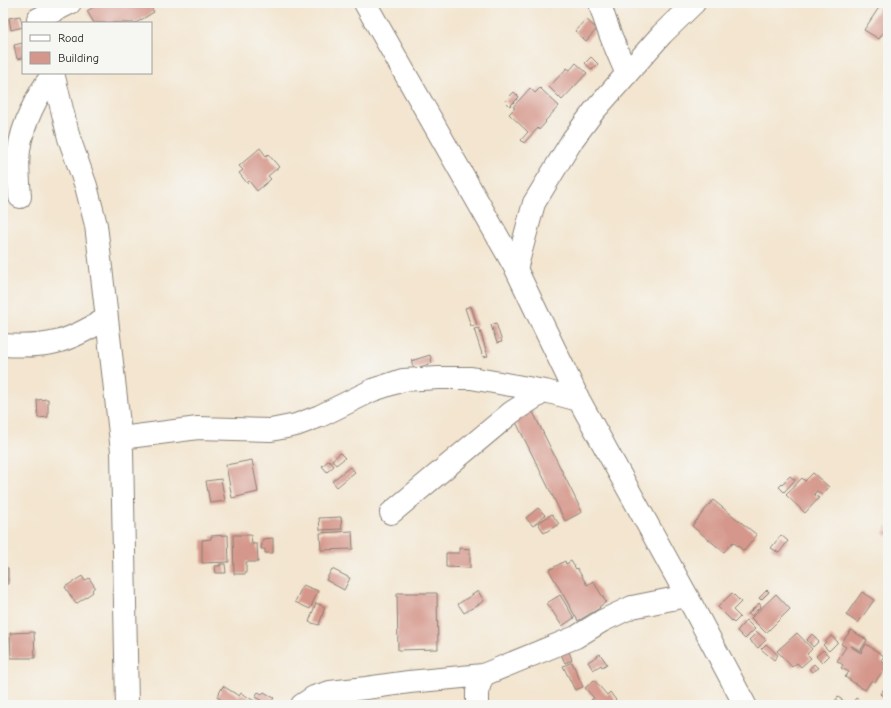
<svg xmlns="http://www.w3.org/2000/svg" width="891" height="708" viewBox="0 0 891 708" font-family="'Comic Neue',sans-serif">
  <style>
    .building { fill: #d5978b }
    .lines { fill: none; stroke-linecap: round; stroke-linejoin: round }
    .minor-casing { stroke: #888076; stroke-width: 24 }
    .minor { stroke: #fff; stroke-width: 22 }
  </style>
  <rect width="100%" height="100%" fill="#f6f6f2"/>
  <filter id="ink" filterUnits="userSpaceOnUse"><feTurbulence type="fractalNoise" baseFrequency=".025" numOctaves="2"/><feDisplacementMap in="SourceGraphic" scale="8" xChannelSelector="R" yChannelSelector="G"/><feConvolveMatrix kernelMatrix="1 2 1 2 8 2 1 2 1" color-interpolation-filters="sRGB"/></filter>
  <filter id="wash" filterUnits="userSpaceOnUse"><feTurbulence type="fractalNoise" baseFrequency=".012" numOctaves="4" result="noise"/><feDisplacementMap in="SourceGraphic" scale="16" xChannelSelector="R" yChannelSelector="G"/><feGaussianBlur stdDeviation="0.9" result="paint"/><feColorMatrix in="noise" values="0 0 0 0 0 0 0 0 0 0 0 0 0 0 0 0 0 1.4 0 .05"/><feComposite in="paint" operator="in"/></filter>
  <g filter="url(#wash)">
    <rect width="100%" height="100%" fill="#f3e5cf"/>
    <g id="blocks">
      <path class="building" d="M 100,3 L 148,3 L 154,12 L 136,23 L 94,23 L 87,11 Z
        M 882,3 L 888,3 L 888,26 L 879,39 L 864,30 Z
        M 20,16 L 23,27 L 11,30 L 9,18 Z
        M 586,19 L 597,29 L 586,41 L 575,31 Z
        M 23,43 L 23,58 L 17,59 L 14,45 Z
        M 591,57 L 598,64 L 592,70 L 585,63 Z
        M 576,63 L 587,73 L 562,100 L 549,87 L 567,68 L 570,70 Z
        M 530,88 L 535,93 L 540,88 L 559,106 L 545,121 L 546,122 L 539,130 L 538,128 L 524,143 L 521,140 L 528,132 L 509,114 L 515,108 L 513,107 Z
        M 514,92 L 519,97 L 510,106 L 505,101 Z
        M 260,148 L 266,156 L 268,154 L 279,167 L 268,176 L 271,179 L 257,191 L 249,181 L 247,183 L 239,173 L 243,170 L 239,166 Z
        M 471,306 L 477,325 L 471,326 L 465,308 Z
        M 496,323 L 502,342 L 497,343 L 491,325 Z
        M 479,328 L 488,356 L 483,357 L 474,329 Z
        M 430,355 L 432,363 L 414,369 L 411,361 Z
        M 48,399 L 48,417 L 38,418 L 37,400 Z
        M 531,408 L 582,512 L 565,521 L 513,416 Z
        M 340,453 L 345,458 L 336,465 L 332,460 Z
        M 252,460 L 258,492 L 232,498 L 226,465 Z
        M 329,460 L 334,466 L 327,472 L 322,466 Z
        M 350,467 L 355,472 L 337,487 L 332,481 Z
        M 813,473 L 829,487 L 822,495 L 817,491 L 814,494 L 819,498 L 805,513 L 786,495 L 802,478 L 805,481 Z
        M 790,476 L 795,480 L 784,492 L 779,487 Z
        M 221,479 L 225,501 L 210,503 L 206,481 Z
        M 713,500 L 757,535 L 744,551 L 733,542 L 724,552 L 692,526 Z
        M 538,508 L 545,515 L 533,526 L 526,518 Z
        M 552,514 L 559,524 L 544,533 L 538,523 Z
        M 341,517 L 342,529 L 320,530 L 319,518 Z
        M 888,525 L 888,537 L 883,533 Z
        M 352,531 L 353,549 L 321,550 L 320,533 Z
        M 228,535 L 229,562 L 202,563 L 202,540 L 211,539 L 211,536 Z
        M 233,535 L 251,535 L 252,544 L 257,544 L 258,562 L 246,562 L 246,574 L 234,574 Z
        M 781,535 L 788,541 L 779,553 L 771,548 Z
        M 273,538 L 273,553 L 265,553 L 265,549 L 261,549 L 263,539 Z
        M 459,548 L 470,549 L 470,568 L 446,567 L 446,553 L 459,553 Z
        M 565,561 L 566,564 L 571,561 L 576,569 L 577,568 L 587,585 L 593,581 L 606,602 L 599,607 L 600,608 L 578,621 L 549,570 Z
        M 220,564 L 225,564 L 226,573 L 216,573 L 215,566 L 220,566 Z
        M 3,568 L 8,568 L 8,584 L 3,584 Z
        M 332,569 L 350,578 L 344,590 L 326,580 Z
        M 82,576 L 85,581 L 89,578 L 95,587 L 92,590 L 93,592 L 76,604 L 65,587 Z
        M 303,585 L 318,591 L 310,609 L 295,602 Z
        M 767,590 L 769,592 L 761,600 L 759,598 Z
        M 478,591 L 484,601 L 464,613 L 458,604 Z
        M 862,592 L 874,600 L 858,623 L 846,615 Z
        M 397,593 L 437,593 L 438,649 L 398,650 Z
        M 732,593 L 741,602 L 733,610 L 740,617 L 734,623 L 718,607 Z
        M 776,594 L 790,609 L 766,633 L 751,618 Z
        M 560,595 L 574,618 L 562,626 L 547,603 Z
        M 316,603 L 325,607 L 319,625 L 309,622 Z
        M 759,603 L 761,606 L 751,616 L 748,614 Z
        M 746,620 L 755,629 L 745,639 L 737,631 Z
        M 851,630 L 867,640 L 860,651 L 852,646 L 851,647 L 861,653 L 866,644 L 884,656 L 881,661 L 887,665 L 875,682 L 872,680 L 865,690 L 845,677 L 849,672 L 841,668 L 843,665 L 837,661 L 846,647 L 841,644 Z
        M 34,632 L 35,658 L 11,658 L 10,633 Z
        M 757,632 L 766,640 L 758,648 L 749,640 Z
        M 797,633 L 812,649 L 807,654 L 811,658 L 801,667 L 797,663 L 792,667 L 777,651 Z
        M 812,634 L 819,641 L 813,647 L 807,640 Z
        M 831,636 L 838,642 L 829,651 L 823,645 Z
        M 766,644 L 778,655 L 774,660 L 761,649 Z
        M 568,649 L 572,660 L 565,663 L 560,652 Z
        M 823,650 L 829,656 L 822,663 L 816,656 Z
        M 600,654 L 607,664 L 602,667 L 601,665 L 593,670 L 588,662 Z
        M 572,662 L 583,687 L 575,690 L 563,666 Z
        M 814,664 L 818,668 L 812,672 L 809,669 Z
        M 594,680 L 607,695 L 610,692 L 618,703 L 616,705 L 596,705 L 591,700 L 594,698 L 585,688 Z
        M 887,685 L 888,686 L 888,700 L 880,694 Z
        M 223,686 L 239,696 L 241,693 L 261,705 L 221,705 L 223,701 L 217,697 Z
        M 258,692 L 262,694 L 264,692 L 274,698 L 269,705 L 255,697 Z
        M 838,697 L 847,703 L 845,705 L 832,705 Z
        M 856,698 L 865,704 L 864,705 L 851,705 Z"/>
    </g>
  </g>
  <g filter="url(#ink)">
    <use href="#blocks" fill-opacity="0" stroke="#888076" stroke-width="1"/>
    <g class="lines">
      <defs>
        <path id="minor" d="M 365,3 L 516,269 L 579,400 L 687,596 L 745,705
          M 600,3 C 606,28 617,51 627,74
          M 38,19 L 70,3
          M 53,73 L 69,138 L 86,186 L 96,225 L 106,310 L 122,451 L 127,705
          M 20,197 C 19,181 17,166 19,150 C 22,125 38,93 53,74
          M 516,269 L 534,203 L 573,139 L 594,111 L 662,34 L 694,3
          M 3,345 C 49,348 68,342 107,318
          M 121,438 L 198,428 L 271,430 L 296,425 L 320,416 L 373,390 L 403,380 L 439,378 L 471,378 L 545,391 L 579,400
          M 391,513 L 512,412 L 545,391
          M 302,705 L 314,697 L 330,692 L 366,688 L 409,682 L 483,675 L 576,637 L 602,621 L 632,607 L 687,596
          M 477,705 L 477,692 L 483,675"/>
      </defs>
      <use href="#minor" class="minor-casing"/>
      <use href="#minor" class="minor"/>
    </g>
  </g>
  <rect width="891" height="708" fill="none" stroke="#f6f6f2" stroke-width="16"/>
  <rect x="22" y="22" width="130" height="52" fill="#f6f6f2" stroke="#9f9f9c"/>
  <rect x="30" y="35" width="20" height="6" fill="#ffffff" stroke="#9f9f9c"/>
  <text x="58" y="42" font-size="12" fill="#1c1c1c">Road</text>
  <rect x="30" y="52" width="20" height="12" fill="#d5978b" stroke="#9f9f9c"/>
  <text x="58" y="62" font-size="12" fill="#1c1c1c">Building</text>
</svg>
